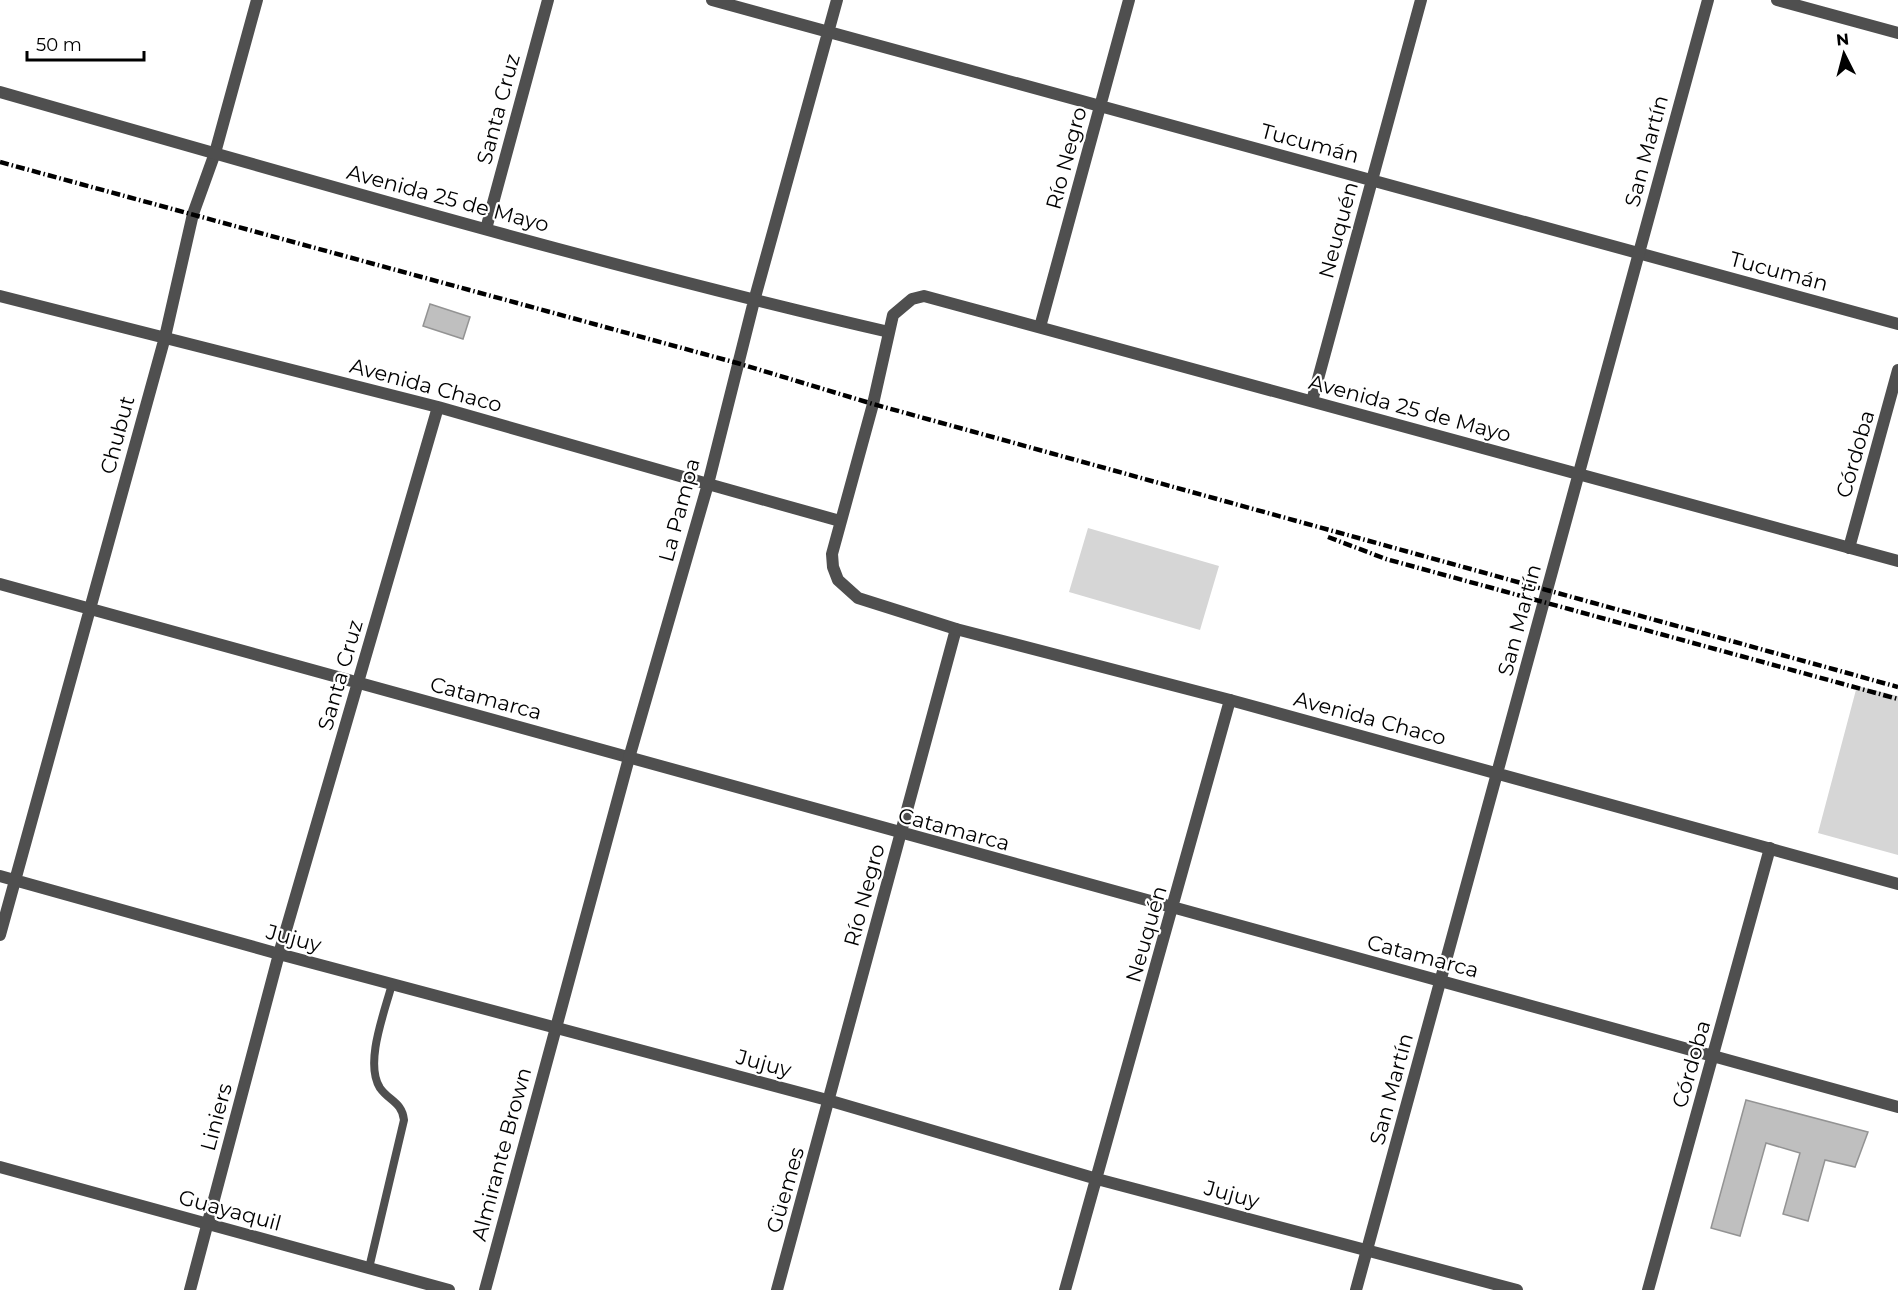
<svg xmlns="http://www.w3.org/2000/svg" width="1898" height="1290" viewBox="0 0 1898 1290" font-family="Montserrat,sans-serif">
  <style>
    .green { fill: #d6d6d6 }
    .building { fill: #bfbfbf; stroke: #939393; stroke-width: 1.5 }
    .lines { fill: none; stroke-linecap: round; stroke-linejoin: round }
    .service { stroke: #4f4f4f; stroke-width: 8 }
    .minor { stroke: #4f4f4f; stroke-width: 12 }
    .tertiary { stroke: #4f4f4f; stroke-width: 12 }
    .rail { stroke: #000; stroke-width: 4.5; stroke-dasharray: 9 3 1.5 3; stroke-linecap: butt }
    .labels { text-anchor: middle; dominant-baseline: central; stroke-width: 4.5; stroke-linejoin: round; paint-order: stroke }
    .street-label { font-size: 21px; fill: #000; stroke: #fff }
  </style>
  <rect width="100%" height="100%" fill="#fff"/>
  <path class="green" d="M 1088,528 L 1219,566 L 1200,630 L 1069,592 Z
    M 1857,686 L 1898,696 L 1898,855 L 1818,833 Z"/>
  <path class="building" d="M 430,304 L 470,317 L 463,339 L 423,326 Z
    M 1746,1100 L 1868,1132 L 1855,1167 L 1825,1160 L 1808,1221 L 1783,1214 L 1800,1153 L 1766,1143 L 1740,1236 L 1711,1228 Z"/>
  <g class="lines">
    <path class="service" d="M 369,1268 L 404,1120 C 402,1102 389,1101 380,1088 C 364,1063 385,1011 392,984"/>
    <path class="minor" d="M 712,0 L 1898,324
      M 1777,0 L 1898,33
      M 486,229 L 548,0
      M 0,296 L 438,407 L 708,484
      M 754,301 L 837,0
      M 1040,327 L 1129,0
      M 1312,401 L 1421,0
      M 1849,548 L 1898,370
      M 0,584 L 1898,1107
      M 0,876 L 279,954 L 831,1101 L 1097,1179 L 1517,1290
      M 0,935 L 165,337 L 193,214 L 215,153 L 257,0
      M 0,1167 L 449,1290
      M 190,1290 L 279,954 L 438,407
      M 777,1290 L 956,629
      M 1065,1290 L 1230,700
      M 1648,1290 L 1770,848"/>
    <path class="tertiary" d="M 0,92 C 295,176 590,263 889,332
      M 708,484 L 840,521
      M 1898,561 L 924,296 L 912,299 L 893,315 L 873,404 L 832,554 L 833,567 L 838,580 L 858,598 L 956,629 L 1230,700 L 1898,884
      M 485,1290 L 629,758 L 708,484 L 754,301
      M 1356,1290 L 1708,0"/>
    <path class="rail" d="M 0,162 L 737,363 L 873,404 L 1898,687
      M 1328,537 L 1386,559 L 1898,699"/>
  </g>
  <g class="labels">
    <g class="street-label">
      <text transform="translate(498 109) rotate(-75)">Santa Cruz</text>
      <text transform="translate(1310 143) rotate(15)">Tucumán</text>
      <text transform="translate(1646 151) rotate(-75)">San Martín</text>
      <text transform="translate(1066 158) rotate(-75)">Río Negro</text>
      <text transform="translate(448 198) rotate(15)">Avenida 25 de Mayo</text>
      <text transform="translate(1338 230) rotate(-75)">Neuquén</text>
      <text transform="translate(1779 271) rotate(15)">Tucumán</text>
      <text transform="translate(426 385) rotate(15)">Avenida Chaco</text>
      <text transform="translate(1410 408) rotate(15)">Avenida 25 de Mayo</text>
      <text transform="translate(117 435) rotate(-75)">Chubut</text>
      <text transform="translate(1855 454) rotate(-74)">Córdoba</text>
      <text transform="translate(679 510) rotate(-75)">La Pampa</text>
      <text transform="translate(1519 620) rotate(-75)">San Martín</text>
      <text transform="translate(340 675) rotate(-74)">Santa Cruz</text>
      <text transform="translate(486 698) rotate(15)">Catamarca</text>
      <text transform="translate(1370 718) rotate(15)">Avenida Chaco</text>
      <text transform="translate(954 829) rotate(15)">Catamarca</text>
      <text transform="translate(864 895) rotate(-75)">Río Negro</text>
      <text transform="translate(1146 934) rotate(-74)">Neuquén</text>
      <text transform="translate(294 938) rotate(15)">Jujuy</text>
      <text transform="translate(1423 956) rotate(15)">Catamarca</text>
      <text transform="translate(764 1063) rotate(15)">Jujuy</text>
      <text transform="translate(1691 1064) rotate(-74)">Córdoba</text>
      <text transform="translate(1391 1089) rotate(-75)">San Martín</text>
      <text transform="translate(216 1117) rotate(-75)">Liniers</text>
      <text transform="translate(501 1154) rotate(-75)">Almirante Brown</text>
      <text transform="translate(785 1190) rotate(-74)">Güemes</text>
      <text transform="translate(1232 1194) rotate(15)">Jujuy</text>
      <text transform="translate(230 1210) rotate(15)">Guayaquil</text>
    </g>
  </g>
  <g transform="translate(1844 54) rotate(354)" stroke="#ffffff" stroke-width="4.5" paint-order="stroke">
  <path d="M0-4.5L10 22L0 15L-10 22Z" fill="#000000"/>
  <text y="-9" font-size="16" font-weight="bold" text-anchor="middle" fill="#000000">N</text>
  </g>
  <path d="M27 51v9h117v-9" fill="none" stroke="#000000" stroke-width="3"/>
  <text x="36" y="51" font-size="18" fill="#000000" stroke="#ffffff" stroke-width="4.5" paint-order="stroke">50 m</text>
</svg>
